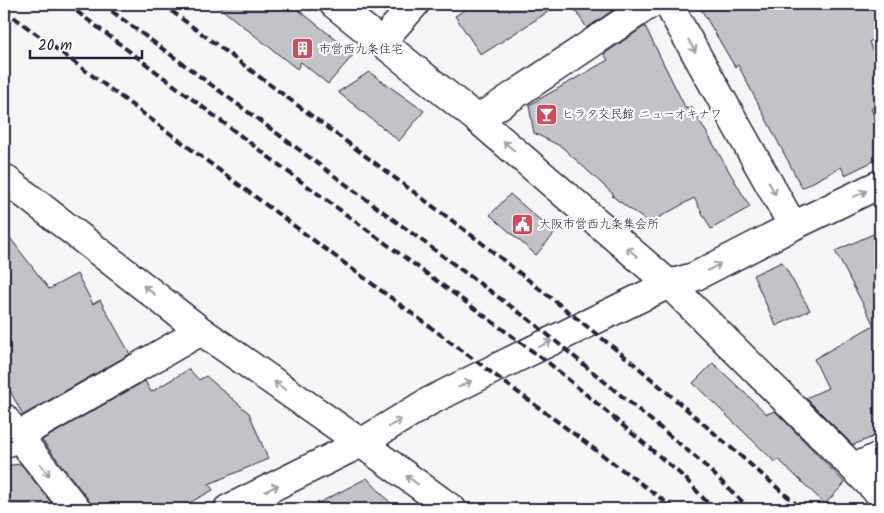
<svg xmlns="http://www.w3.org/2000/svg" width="884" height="513" viewBox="0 0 884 513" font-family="Kalam,'Klee One',sans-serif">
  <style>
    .building { fill: #c2c2c9; stroke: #22223b }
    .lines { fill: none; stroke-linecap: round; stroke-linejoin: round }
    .street-casing { stroke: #22223b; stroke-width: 31 }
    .street { stroke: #fff; stroke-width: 28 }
    .rail { stroke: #22223b; stroke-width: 4; stroke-dasharray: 8 4; stroke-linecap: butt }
    .oneway { stroke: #9c9ca7 }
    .labels { text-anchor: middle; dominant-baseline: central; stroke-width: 4.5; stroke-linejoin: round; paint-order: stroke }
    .poi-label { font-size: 12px; fill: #22223b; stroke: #fff; text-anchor: start }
  </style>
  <rect width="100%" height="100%" fill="#f6f6f7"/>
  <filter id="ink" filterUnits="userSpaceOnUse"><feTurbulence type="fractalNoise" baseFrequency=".02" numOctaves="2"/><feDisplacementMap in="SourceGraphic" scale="10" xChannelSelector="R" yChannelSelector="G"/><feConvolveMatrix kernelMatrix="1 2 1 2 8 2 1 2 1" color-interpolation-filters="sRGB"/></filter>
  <g filter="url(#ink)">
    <path class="building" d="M 215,4 L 291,4 L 354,54 L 328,84 L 301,62 L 297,69 Z
      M 474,4 L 560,4 L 481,55 L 455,16 Z
      M 571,4 L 622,4 L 587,28 Z
      M 698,4 L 880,4 L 880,36 L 869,42 L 880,68 L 880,104 L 871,109 L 880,128 L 880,158 L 845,175 L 841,167 L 802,188 L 738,65 L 735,67 Z
      M 645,26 L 686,109 L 691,106 L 750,207 L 711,229 L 694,198 L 649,223 L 612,196 L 614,195 L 562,147 L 534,133 L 529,105 L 608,60 L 604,54 Z
      M 369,72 L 424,111 L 399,141 L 338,92 Z
      M 510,194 L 555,233 L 536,255 L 490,215 Z
      M 4,230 L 49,289 L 77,274 L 93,304 L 100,300 L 130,354 L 23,415 L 4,380 Z
      M 880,231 L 880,434 L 853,445 L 806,398 L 828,388 L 814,359 L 874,325 L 835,251 Z
      M 782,262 L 810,310 L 776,326 L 753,275 Z
      M 713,363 L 767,414 L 775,411 L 845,483 L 825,504 L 778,459 L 775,462 L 693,383 Z
      M 189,369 L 199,380 L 206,376 L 249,413 L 268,459 L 209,484 L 213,490 L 178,509 L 91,509 L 88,499 L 42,440 L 145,381 L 151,392 Z
      M 21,464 L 56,509 L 4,509 L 4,466 Z
      M 367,478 L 396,509 L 307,509 Z"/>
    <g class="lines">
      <defs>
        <path id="street" d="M 334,4 L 476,118 L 669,284 L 880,494
          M 668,4 L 793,226
          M 382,41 L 415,4
          M 476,118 L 492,110 L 650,4
          M 4,178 L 201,331 L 361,443 L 452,509
          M 4,418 L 76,509
          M 4,444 L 201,331
          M 854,468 L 880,456
          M 228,509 L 361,443 L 428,402 L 502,365 L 669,284 L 694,277 L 793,226 L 880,184"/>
      </defs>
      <use href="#street" class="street-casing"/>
      <use href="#street" class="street"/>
      <path class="rail" d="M 67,4 L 295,177 L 550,364 L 685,478 L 713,509
        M 102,4 L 536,325 L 699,460 L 750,509
        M 162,4 L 478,240 L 633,363 L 802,509
        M 4,10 L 675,509"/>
    </g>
    <defs><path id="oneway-shaft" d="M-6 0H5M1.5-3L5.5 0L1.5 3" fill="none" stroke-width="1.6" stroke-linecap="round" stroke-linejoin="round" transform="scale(1.25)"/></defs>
    <g class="oneway">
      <use href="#oneway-shaft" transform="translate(692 46) rotate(61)"/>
      <use href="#oneway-shaft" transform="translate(509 146) rotate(-139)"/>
      <use href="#oneway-shaft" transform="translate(772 188) rotate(61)"/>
      <use href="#oneway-shaft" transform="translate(860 194) rotate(-25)"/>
      <use href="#oneway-shaft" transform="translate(632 252) rotate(-139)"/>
      <use href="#oneway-shaft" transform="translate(714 267) rotate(-28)"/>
      <use href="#oneway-shaft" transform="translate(149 290) rotate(-142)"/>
      <use href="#oneway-shaft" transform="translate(545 344) rotate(-26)"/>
      <use href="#oneway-shaft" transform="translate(465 384) rotate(-27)"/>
      <use href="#oneway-shaft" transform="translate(280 386) rotate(-145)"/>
      <use href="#oneway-shaft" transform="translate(395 423) rotate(-31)"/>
      <use href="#oneway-shaft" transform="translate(45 470) rotate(52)"/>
      <use href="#oneway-shaft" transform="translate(412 480) rotate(-144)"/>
      <use href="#oneway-shaft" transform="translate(272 488) rotate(-26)"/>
    </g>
  </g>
  <defs>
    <symbol id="building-square" viewBox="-11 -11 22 22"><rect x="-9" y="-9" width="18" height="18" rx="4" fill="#d1495b" stroke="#fff"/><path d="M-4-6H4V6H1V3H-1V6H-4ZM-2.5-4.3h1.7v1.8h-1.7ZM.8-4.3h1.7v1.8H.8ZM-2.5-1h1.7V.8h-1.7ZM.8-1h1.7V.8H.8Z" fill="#fff"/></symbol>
    <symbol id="bar-square" viewBox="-11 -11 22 22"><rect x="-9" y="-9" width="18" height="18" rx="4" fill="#d1495b" stroke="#fff"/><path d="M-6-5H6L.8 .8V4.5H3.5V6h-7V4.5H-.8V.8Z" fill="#fff"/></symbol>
    <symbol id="civic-square" viewBox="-11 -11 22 22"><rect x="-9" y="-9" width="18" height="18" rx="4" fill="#d1495b" stroke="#fff"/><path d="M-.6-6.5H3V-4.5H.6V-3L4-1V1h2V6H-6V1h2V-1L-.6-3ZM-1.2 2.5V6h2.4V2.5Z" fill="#fff"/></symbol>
  </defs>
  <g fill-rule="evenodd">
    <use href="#building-square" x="290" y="36" width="25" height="25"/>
    <use href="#bar-square" x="534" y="102" width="25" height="25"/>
    <use href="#civic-square" x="510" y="212" width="25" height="25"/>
  </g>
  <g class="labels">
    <g class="poi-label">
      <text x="319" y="49">市営西九条住宅</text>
      <text x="562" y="114">ヒラタ交民館 ニューオキナワ</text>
      <text x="539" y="224">大阪市営西九条集会所</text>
    </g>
  </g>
  <rect width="884" height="513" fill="none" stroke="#fff" stroke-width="20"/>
  <rect x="10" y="10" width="864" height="493" fill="none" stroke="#22223b" stroke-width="2" filter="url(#ink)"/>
  <path d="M30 50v8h112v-8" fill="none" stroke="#22223b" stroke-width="2.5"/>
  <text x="38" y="50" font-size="15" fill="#22223b" stroke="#ffffff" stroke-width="4" paint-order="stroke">20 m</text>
</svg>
